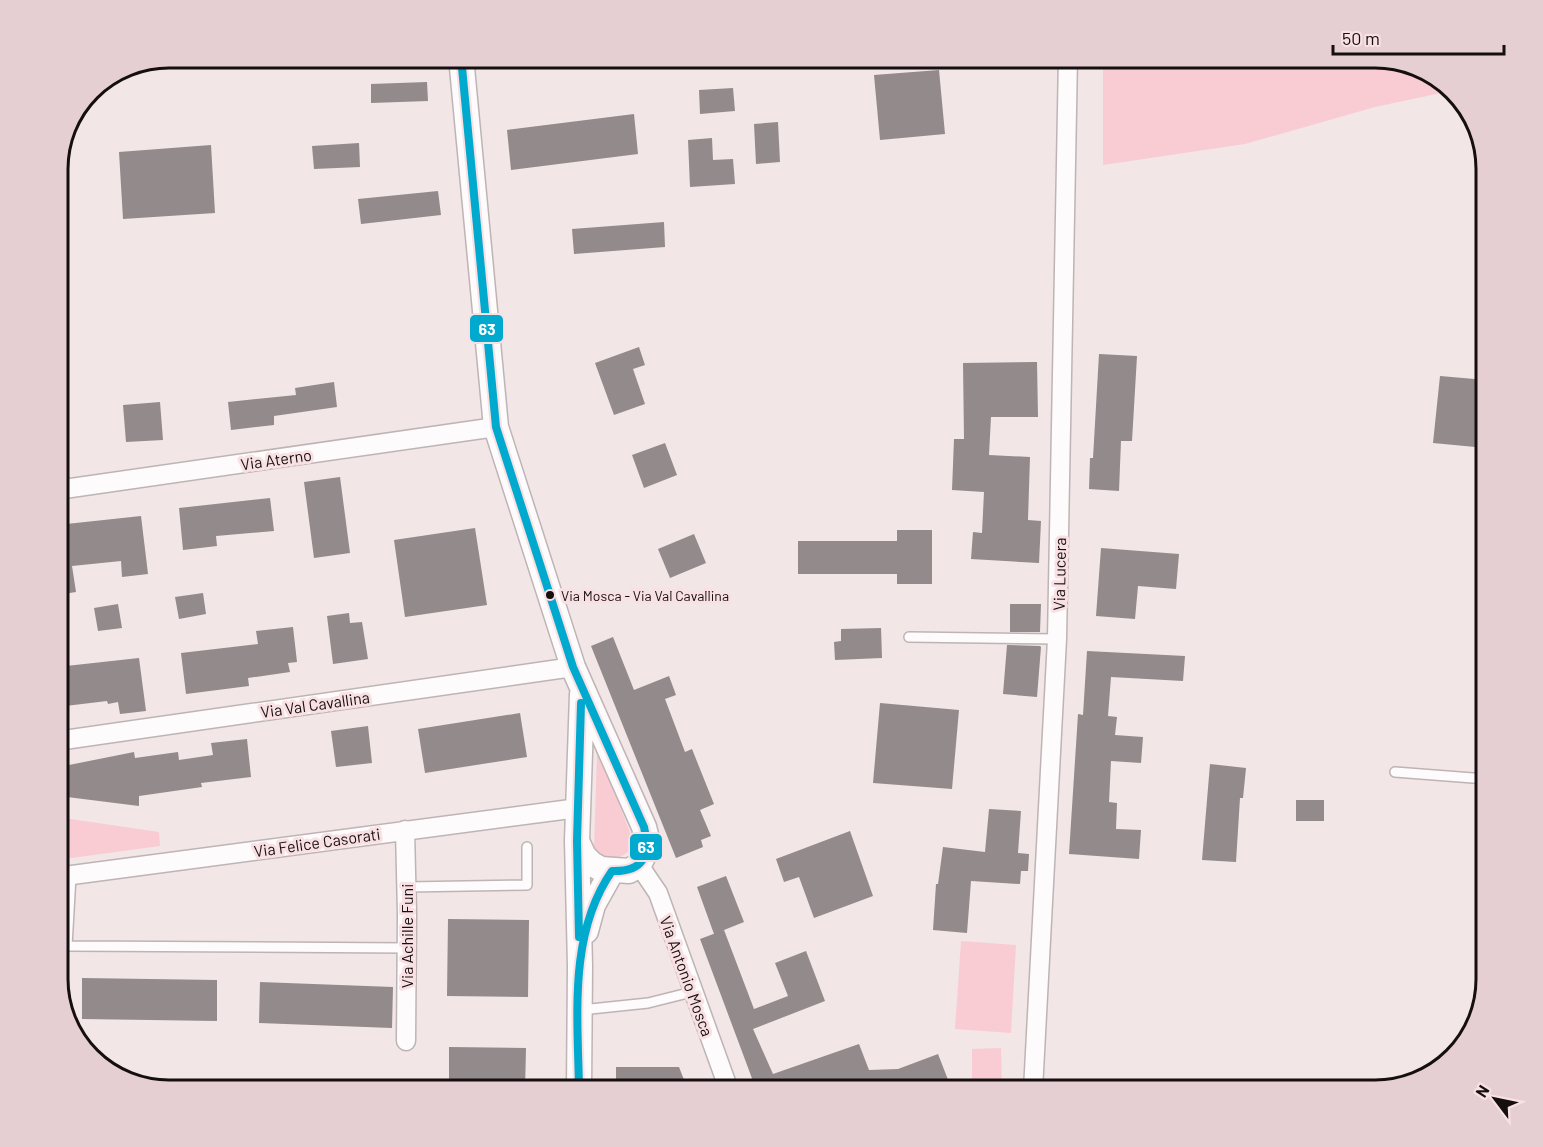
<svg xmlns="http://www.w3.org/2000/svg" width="1543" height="1147" viewBox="0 0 1543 1147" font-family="Barlow,sans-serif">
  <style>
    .green { fill: #f9ccd3 }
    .building { fill: #928a8b }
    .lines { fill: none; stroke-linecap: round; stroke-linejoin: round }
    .service-casing { stroke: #beb4b5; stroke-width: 12 }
    .minor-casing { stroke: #beb4b5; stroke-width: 21 }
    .tertiary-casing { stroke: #beb4b5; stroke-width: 27 }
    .service { stroke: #fdfbfb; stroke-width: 9 }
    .minor { stroke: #fdfbfb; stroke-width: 18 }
    .tertiary { stroke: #fdfbfb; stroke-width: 24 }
    .bus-1-casing { stroke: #f8e0e3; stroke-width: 12 }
    .bus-1 { stroke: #00a9ce; stroke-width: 8 }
    .bus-dot { fill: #160f10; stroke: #f8e0e3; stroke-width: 2 }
    .labels { text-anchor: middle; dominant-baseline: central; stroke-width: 6; stroke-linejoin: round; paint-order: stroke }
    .bus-label { font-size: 14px; fill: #160f10; stroke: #f8e0e3; text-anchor: start }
    .street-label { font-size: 16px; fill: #160f10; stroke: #f8e0e3 }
    .rim { fill: none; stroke: #160f10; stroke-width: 3 }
    .line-badge { stroke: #f8e0e3; stroke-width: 2 }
    .badge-label { font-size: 16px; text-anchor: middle; font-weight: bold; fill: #fff }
  </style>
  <rect width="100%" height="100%" fill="#f2e6e7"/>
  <path class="green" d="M 1375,57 L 1441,79 L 1441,93 L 1375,107 L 1245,144 L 1103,165 L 1103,58 Z
    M 597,755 L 601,757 L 631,835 L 630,850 C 619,861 602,863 594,847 Z
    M 57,817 L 159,832 L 160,846 L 57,860 Z
    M 961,941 L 1016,945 L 1011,1033 L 955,1029 Z
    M 1001,1048 L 1002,1090 L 972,1090 L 972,1049 Z"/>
  <path class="building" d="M 939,70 L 945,134 L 880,140 L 874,75 Z
    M 427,82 L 428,101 L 371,103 L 371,84 Z
    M 733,88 L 735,111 L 700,114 L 699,90 Z
    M 634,114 L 638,154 L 511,170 L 507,130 Z
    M 778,122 L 780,162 L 756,164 L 754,124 Z
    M 712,138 L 713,160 L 733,159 L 735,184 L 690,187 L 688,140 Z
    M 359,143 L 360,167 L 314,169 L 312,146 Z
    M 211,145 L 215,213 L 123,219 L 119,152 Z
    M 438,191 L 441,215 L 361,224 L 358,199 Z
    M 664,222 L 665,247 L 574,254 L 572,229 Z
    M 639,347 L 645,365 L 633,369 L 645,404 L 614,415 L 595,363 Z
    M 1099,354 L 1137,356 L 1132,441 L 1121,441 L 1119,491 L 1089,489 L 1090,458 L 1093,458 Z
    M 1037,362 L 1038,417 L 991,417 L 989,455 L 1030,457 L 1028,520 L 1041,521 L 1039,563 L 971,559 L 973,532 L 982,533 L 984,492 L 952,490 L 954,439 L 964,439 L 963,363 Z
    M 1440,376 L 1486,380 L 1486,448 L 1433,443 Z
    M 334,382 L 337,407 L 274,416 L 274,425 L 231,430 L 228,402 L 296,395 L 295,388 Z
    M 160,402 L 163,440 L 126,442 L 123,405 Z
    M 665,443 L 677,475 L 644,488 L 632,455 Z
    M 340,477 L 350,553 L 314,558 L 304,482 Z
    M 270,498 L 274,531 L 216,536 L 217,546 L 183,550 L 179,508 Z
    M 141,516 L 148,574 L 122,577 L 121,561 L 72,566 L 76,592 L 57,595 L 57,525 Z
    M 475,528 L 487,605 L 405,617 L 394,540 Z
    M 897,530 L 932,530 L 932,584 L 897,584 L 897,574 L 798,574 L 798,541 L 897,541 Z
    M 694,534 L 706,563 L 670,578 L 658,549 Z
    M 1101,548 L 1179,554 L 1176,589 L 1138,586 L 1135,619 L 1096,616 Z
    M 203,593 L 206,614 L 179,619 L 175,597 Z
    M 118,604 L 122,628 L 98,631 L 94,608 Z
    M 1010,604 L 1041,604 L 1040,632 L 1010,632 Z
    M 349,613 L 350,623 L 362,622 L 368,659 L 333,664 L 327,616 Z
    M 293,627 L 297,662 L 288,663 L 290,672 L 248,678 L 249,686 L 186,694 L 181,653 L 258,644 L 256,631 Z
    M 881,628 L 882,658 L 835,660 L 834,642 L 841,641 L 841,629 Z
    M 613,637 L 634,690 L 669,676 L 676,695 L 665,699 L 685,752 L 692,749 L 714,804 L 700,810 L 711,836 L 701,840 L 703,847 L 676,858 L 591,646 Z
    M 1007,645 L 1040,646 L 1041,647 L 1037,697 L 1003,694 Z
    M 1087,651 L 1185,656 L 1183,681 L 1111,677 L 1108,716 L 1117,717 L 1115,735 L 1143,737 L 1141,763 L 1111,761 L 1109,802 L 1117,803 L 1116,829 L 1141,830 L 1139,859 L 1069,854 L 1078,714 L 1083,715 Z
    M 139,658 L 146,711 L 120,714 L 118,702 L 108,704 L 107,701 L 57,707 L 57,667 Z
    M 880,703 L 959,710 L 952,789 L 873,783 Z
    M 520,713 L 527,757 L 425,773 L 418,729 Z
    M 368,726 L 372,763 L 336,767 L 331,731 Z
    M 247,739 L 251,777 L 201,783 L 202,787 L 139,796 L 139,806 L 59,796 L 64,766 L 134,752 L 135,758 L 178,752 L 179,760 L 213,755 L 211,743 Z
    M 1210,764 L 1246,768 L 1243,798 L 1240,798 L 1236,862 L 1202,860 Z
    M 1296,800 L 1324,800 L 1324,821 L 1296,821 Z
    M 989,809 L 1021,811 L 1018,853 L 1029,854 L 1028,871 L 1021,871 L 1020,884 L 971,881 L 967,933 L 933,930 L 936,884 L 938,884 L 943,847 L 985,852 Z
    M 850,831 L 873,896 L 814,918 L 799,877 L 784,882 L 776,859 Z
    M 726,876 L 744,922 L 714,934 L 697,887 Z
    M 448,919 L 529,920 L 528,997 L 447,996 Z
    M 724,930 L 754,1009 L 788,996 L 775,963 L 806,951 L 825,1001 L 753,1029 L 773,1074 L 859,1044 L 869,1070 L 898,1069 L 938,1054 L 952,1090 L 740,1090 L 739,1085 L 753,1081 L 700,939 Z
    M 82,978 L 217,980 L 217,1021 L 82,1019 Z
    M 260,982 L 393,987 L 392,1028 L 259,1023 Z
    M 449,1047 L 526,1048 L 525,1090 L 449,1090 Z
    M 616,1067 L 679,1067 L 688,1090 L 616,1090 Z"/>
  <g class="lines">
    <defs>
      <path id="service" d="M 909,637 L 1057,639
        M 1395,772 L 1486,779
        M 71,876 L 67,946 L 407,948
        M 407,887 L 527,885 L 527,847
        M 581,1010 L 648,1003 L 692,992"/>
      <path id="minor" d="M 57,490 L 496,427
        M 57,741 L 573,667
        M 405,830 L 407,914 L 406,1041
        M 639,865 L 658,893 L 729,1090
        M 57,877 L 578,808
        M 1033,1090 L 1057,639 L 1068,57"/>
      <path id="tertiary" d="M 461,57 L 496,427 L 573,667 L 644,827 L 648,843 L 645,853 L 639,865 L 629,871 L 601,869 L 592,864 L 584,856 L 577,841
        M 586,931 L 593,905 L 612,871
        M 579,1090 L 580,966 L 577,841 L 582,694"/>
    </defs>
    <use href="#service" class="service-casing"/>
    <use href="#minor" class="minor-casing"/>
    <use href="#tertiary" class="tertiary-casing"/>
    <use href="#service" class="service"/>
    <use href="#minor" class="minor"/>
    <use href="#tertiary" class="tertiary"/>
    <defs>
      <path id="bus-1" d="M 461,57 L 496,427 L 573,667 L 644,827 C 651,856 643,872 612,871 C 568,934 578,1017 579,1090
        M 579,937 L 577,841 L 581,703"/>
    </defs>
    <use href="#bus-1" class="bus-1-casing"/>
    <use href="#bus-1" class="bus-1"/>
  </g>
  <circle class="bus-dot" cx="550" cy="595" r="5"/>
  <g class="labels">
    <g class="bus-label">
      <text x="561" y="595">Via Mosca - Via Val Cavallina</text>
    </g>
    <g class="street-label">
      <text transform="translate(276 459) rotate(-8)">Via Aterno</text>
      <text transform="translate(1059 574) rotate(-89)">Via Lucera</text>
      <text transform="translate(315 704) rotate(-8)">Via Val Cavallina</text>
      <text transform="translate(317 842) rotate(-8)">Via Felice Casorati</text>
      <text transform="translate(406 936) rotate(-90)">Via Achille Funi</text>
      <text transform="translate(687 976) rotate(70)">Via Antonio Mosca</text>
    </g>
  </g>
  <path d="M0 0H1543V1147H0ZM169 68H1375A101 101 0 0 1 1476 169V979A101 101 0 0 1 1375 1080H169A101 101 0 0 1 68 979V169A101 101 0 0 1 169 68Z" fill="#e6cfd2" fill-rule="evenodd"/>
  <path class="rim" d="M169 68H1375A101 101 0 0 1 1476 169V979A101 101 0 0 1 1375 1080H169A101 101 0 0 1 68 979V169A101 101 0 0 1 169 68Z"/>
  <g class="line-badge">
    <rect x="469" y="314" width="35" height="29" rx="6" fill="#00a9ce"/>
    <rect x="629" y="833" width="34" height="28" rx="6" fill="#00a9ce"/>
  </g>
  <g class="badge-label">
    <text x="487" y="335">63</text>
    <text x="646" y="853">63</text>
  </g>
  <g transform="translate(1495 1099) rotate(302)" stroke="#f8e0e3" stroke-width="4.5" paint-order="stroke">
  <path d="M0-4.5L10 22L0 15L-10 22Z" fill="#160f10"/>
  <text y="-9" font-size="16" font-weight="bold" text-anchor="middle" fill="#160f10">N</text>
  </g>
  <path d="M1333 45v9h171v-9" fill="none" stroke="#160f10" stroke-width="3"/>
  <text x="1342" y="45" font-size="18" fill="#160f10" stroke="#f8e0e3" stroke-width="4.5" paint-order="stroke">50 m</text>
</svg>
